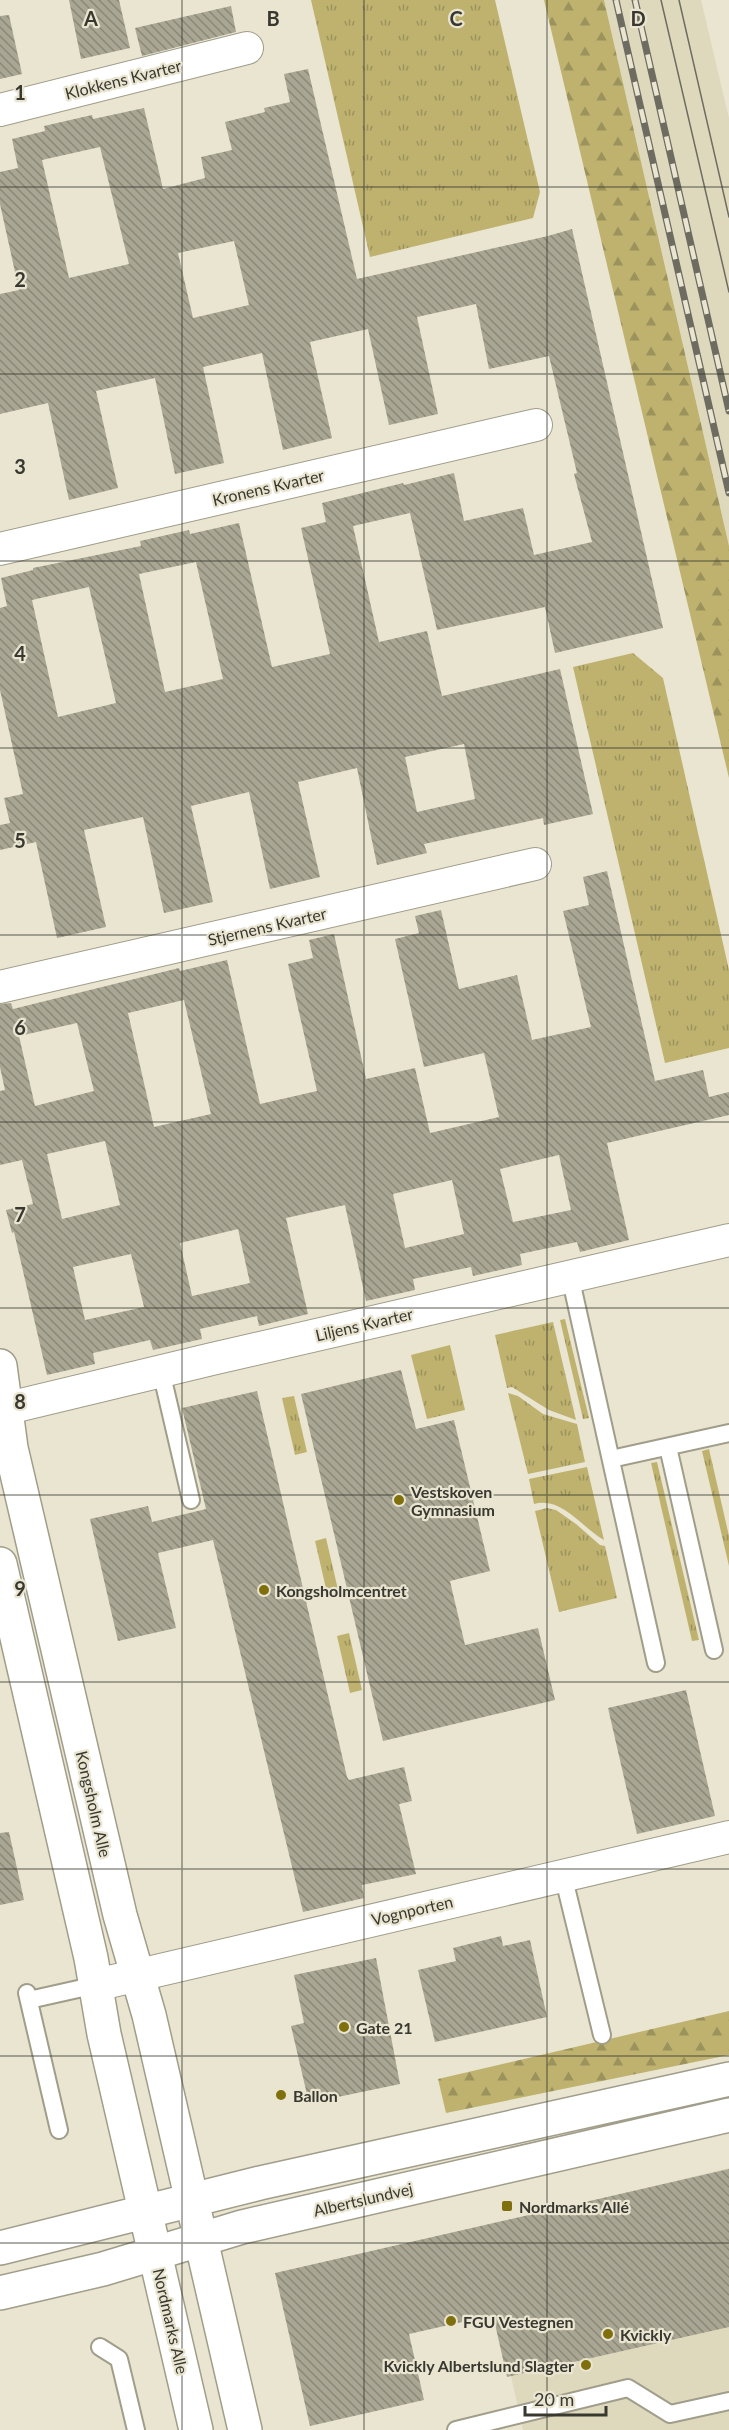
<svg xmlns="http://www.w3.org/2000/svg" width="729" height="2430" viewBox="0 0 729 2430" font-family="Lato,sans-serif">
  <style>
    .built { fill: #ded9bd }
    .grass { fill: url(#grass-tufts) }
    .forest { fill: url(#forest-firs) }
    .building { fill: url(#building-back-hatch); fill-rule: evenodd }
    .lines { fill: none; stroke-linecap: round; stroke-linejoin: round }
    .service-casing { stroke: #a09d8a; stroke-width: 20 }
    .minor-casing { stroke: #a09d8a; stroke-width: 34 }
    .tertiary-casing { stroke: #a09d8a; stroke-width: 36 }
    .service { stroke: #fff; stroke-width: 16 }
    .minor { stroke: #fff; stroke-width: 32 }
    .tertiary { stroke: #fff; stroke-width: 33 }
    .tram { stroke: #6e6c61; stroke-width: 1.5 }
    .rail-casing { stroke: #6e6c61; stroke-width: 7 }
    .rail { stroke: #e9e5d1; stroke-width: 4.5; stroke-dasharray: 14; stroke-linecap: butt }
    .grid { fill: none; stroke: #393830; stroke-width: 1.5; stroke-opacity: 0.55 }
    .poi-dot { fill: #7f6f0d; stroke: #e9e5d1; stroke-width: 2 }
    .labels { text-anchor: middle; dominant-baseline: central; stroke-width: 4.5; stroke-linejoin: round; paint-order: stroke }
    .street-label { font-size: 16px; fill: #393830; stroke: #e9e5d1 }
    .poi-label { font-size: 16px; font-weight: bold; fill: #393830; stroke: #e9e5d1; text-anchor: start }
    .grid-label { font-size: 20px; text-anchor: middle; font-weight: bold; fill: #393830; stroke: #e9e5d1; stroke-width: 4.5; stroke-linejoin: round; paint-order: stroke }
  </style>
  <defs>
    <pattern id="grass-tufts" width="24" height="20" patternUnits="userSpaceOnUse" patternTransform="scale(1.5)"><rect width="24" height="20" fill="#bfb26f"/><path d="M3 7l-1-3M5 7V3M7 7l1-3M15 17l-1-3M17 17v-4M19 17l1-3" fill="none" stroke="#9c925c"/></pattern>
    <pattern id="forest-firs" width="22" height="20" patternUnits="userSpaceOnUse" patternTransform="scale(1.5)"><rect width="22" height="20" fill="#bfb26f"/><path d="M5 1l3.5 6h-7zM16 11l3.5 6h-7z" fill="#9c925c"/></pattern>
    <pattern id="building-back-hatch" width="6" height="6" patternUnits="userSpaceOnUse" patternTransform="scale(1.5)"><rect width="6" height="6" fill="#a9a693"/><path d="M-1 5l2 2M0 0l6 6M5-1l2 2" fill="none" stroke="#8b8878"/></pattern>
  </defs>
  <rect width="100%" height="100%" fill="#e9e5d1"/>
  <path class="built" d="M 604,0 L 701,0 L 729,118 L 729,546 Z
    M 729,2168 L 729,2430 L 523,2430 L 478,2228 Z"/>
  <path class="grass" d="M 311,0 L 495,0 L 540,192 L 533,218 L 370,257 Z
    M 633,653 L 663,678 L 729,970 L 729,1048 L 665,1063 L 573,667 Z
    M 565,1319 L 589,1418 L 583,1419 L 560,1320 Z
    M 553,1322 L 576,1420 L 549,1410 L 512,1387 L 507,1388 L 495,1335 Z
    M 450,1345 L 465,1410 L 427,1419 L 411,1355 Z
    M 508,1393 L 518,1396 L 543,1414 L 577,1424 L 585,1462 L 528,1474 Z
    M 294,1396 L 307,1452 L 295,1455 L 282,1398 Z
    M 709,1449 L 729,1536 L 729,1566 L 702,1451 Z
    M 657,1462 L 699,1640 L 692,1641 L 651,1463 Z
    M 587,1467 L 604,1540 C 582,1528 562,1496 534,1504 L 529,1479 Z
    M 547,1508 L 556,1510 L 576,1524 L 600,1545 L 605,1546 L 617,1598 L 559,1612 L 535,1511 Z
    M 326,1538 L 339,1594 L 328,1597 L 315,1541 Z
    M 349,1633 L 362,1690 L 350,1693 L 337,1636 Z"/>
  <path class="forest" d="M 544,0 L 604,0 L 729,546 L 729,778 Z
    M 729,2011 L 729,2055 L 446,2113 L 438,2079 Z"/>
  <path class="building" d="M 69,0 L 119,0 L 130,48 L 81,59 Z
    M 231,6 L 236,32 L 142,56 L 135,28 Z
    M 9,15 L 22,74 L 0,79 L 0,16 Z
    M 308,69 L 357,279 L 548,236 L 572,229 L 663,628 L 555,653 L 545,607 L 437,630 L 410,513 L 353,526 L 379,642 L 427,631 L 442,696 L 560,669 L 593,814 L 544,825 L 543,818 L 424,844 L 427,853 L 377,865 L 357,768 L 298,782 L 320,877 L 270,889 L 249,792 L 191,806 L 213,902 L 164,913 L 143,817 L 84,830 L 106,927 L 57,938 L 36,842 L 0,850 L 0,825 L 10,823 L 4,798 L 23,794 L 0,690 L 0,608 L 7,606 L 1,578 L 33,570 L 33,568 L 141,546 L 140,541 L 189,530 L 190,534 L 239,523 L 272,667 L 330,654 L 301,528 L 326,522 L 322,503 L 403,483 L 404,485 L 454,473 L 464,521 L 523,508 L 534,555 L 592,542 L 574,474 L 577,473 L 549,356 L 489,369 L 476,304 L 417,317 L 438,414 L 389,425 L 368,329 L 310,342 L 332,438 L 283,450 L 262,353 L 203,367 L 224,463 L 175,474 L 155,378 L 96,391 L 118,488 L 69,500 L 48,403 L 0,414 L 0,294 L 19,290 L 0,204 L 0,172 L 18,168 L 12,139 L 45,131 L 44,126 L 92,115 L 93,119 L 144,108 L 163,189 L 205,178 L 201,157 L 232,150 L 225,122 L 265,112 L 264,108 L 290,102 L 284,74 ZM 100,147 L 129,264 L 69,278 L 42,160 ZM 234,241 L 249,305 L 193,318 L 178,253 ZM 196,562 L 223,679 L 165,692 L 139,574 ZM 89,587 L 116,703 L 58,717 L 32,600 ZM 464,744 L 475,799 L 417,812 L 405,757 Z
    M 607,871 L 655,1081 L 703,1070 L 709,1097 L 729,1092 L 729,1115 L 607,1143 L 629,1240 L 580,1252 L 577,1242 L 520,1254 L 522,1265 L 473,1276 L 471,1267 L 413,1279 L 415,1290 L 366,1301 L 345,1205 L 286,1218 L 308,1314 L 259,1326 L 257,1316 L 200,1329 L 202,1339 L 153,1350 L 150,1340 L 93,1353 L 95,1364 L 47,1375 L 14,1232 L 12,1233 L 6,1210 L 33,1204 L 22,1160 L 0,1165 L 0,1091 L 5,1090 L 0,1067 L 0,1004 L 11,1003 L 13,1009 L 179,968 L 180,971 L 227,960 L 260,1104 L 317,1091 L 288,964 L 313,958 L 309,940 L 334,934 L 366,1079 L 415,1068 L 430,1133 L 499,1117 L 484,1053 L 424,1067 L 395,939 L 419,933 L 415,916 L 441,910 L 459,989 L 517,975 L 532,1040 L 591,1027 L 563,911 L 589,905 L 583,877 ZM 184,1000 L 211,1114 L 154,1127 L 128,1013 ZM 77,1023 L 94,1091 L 35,1106 L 19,1036 ZM 105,1141 L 120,1205 L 62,1219 L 47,1154 ZM 559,1155 L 571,1210 L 513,1222 L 500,1169 ZM 452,1180 L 464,1234 L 405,1248 L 393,1194 ZM 238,1229 L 250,1283 L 192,1296 L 180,1243 ZM 131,1254 L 144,1307 L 85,1320 L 73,1267 Z
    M 401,1370 L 416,1429 L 454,1420 L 490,1571 L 450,1581 L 465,1645 L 538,1628 L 555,1700 L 383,1741 L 301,1394 Z
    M 257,1391 L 347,1777 L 349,1780 L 404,1767 L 412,1801 L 399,1804 L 416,1874 L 362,1885 L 364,1898 L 303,1912 L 213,1540 L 158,1553 L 176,1628 L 118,1641 L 90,1519 L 148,1506 L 152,1522 L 206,1509 L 182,1408 Z
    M 686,1690 L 715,1816 L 637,1834 L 608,1708 Z
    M 9,1832 L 24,1900 L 0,1905 L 0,1833 Z
    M 501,1936 L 503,1946 L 530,1940 L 547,2017 L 435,2042 L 418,1970 L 456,1961 L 453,1948 Z
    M 376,1958 L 400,2084 L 309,2103 L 291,2026 L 304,2023 L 294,1975 Z
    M 729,2169 L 729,2327 L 507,2377 L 493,2315 L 409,2334 L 424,2400 L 310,2426 L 275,2273 Z"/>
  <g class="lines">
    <defs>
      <path id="service" d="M 570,1276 L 656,1663
        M 161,1371 L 191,1500
        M 668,1447 L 714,1650
        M 611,1459 L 729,1433
        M 563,1875 L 602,2035
        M 27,1993 L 59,2130
        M 29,2000 L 96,1985
        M 100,2347 L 119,2359 L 136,2430
        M 456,2430 L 628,2388 L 670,2414 L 729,2401"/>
      <path id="minor" d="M 0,110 L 247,48
        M 0,549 L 536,425
        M 0,987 L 535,864
        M 0,1410 L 212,1359 L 729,1240
        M 96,1985 L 729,1837"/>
      <path id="tertiary" d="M 0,1366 L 11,1448 L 120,1915 L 149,2015 L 245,2430
        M 0,1564 L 91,1958 L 104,2034 L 196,2430
        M 0,2248 L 260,2183 L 729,2079
        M 0,2293 L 103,2269 L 242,2227 L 729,2115"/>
    </defs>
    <use href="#service" class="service-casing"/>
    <use href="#minor" class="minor-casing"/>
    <use href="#tertiary" class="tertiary-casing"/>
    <use href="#service" class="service"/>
    <use href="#minor" class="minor"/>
    <use href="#tertiary" class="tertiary"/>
    <path class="tram" d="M 661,0 L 729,292
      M 679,0 L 729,217"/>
    <defs>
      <path id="rail" d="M 616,0 L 729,493
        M 635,0 L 729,411"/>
    </defs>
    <use href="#rail" class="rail-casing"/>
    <use href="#rail" class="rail"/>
  </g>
  <path class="grid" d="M 182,0 L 182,2430M 364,0 L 364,2430M 547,0 L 547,2430M 0,187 L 729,187M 0,374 L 729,374M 0,561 L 729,561M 0,748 L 729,748M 0,935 L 729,935M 0,1122 L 729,1122M 0,1308 L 729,1308M 0,1495 L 729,1495M 0,1682 L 729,1682M 0,1869 L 729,1869M 0,2056 L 729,2056M 0,2243 L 729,2243"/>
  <g class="poi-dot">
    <circle cx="399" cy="1500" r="6"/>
    <circle cx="264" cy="1590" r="6"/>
    <circle cx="344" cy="2027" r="6"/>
    <circle cx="281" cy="2095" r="6"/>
    <rect x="501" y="2200" width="12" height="12" rx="3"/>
    <circle cx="451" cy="2321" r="6"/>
    <circle cx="608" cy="2334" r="6"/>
    <circle cx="586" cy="2365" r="6"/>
  </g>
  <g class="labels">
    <g class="street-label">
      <text transform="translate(123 79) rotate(-14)">Klokkens Kvarter</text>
      <text transform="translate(268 487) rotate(-13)">Kronens Kvarter</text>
      <text transform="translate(267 926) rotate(-13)">Stjernens Kvarter</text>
      <text transform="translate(364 1324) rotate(-13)">Liljens Kvarter</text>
      <text transform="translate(94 1804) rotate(77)">Kongsholm Alle</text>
      <text transform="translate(412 1910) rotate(-13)">Vognporten</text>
      <text transform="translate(363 2199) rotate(-13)">Albertslundvej</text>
      <text transform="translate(171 2321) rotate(77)">Nordmarks Alle</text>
    </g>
    <g class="poi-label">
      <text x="411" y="1491">Vestskoven<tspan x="411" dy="18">Gymnasium</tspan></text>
      <text x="276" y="1590">Kongsholmcentret</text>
      <text x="356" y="2027">Gate 21</text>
      <text x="293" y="2095">Ballon</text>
      <text x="519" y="2206">Nordmarks Allé</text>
      <text x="463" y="2321">FGU Vestegnen</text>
      <text x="620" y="2334">Kvickly</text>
      <text x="574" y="2365" text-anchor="end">Kvickly Albertslund Slagter</text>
    </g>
  </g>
  <g class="grid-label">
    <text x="91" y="26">A</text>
    <text x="273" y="26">B</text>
    <text x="456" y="26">C</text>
    <text x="638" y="26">D</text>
    <text x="20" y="100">1</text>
    <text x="20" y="287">2</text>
    <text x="20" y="474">3</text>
    <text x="20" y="661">4</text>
    <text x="20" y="848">5</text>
    <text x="20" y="1035">6</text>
    <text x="20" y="1222">7</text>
    <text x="20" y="1409">8</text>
    <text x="20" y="1596">9</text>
  </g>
  <path d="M525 2406v9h81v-9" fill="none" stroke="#393830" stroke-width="3"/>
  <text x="534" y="2406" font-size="18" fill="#393830" stroke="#e9e5d1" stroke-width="4.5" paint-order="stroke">20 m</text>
</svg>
